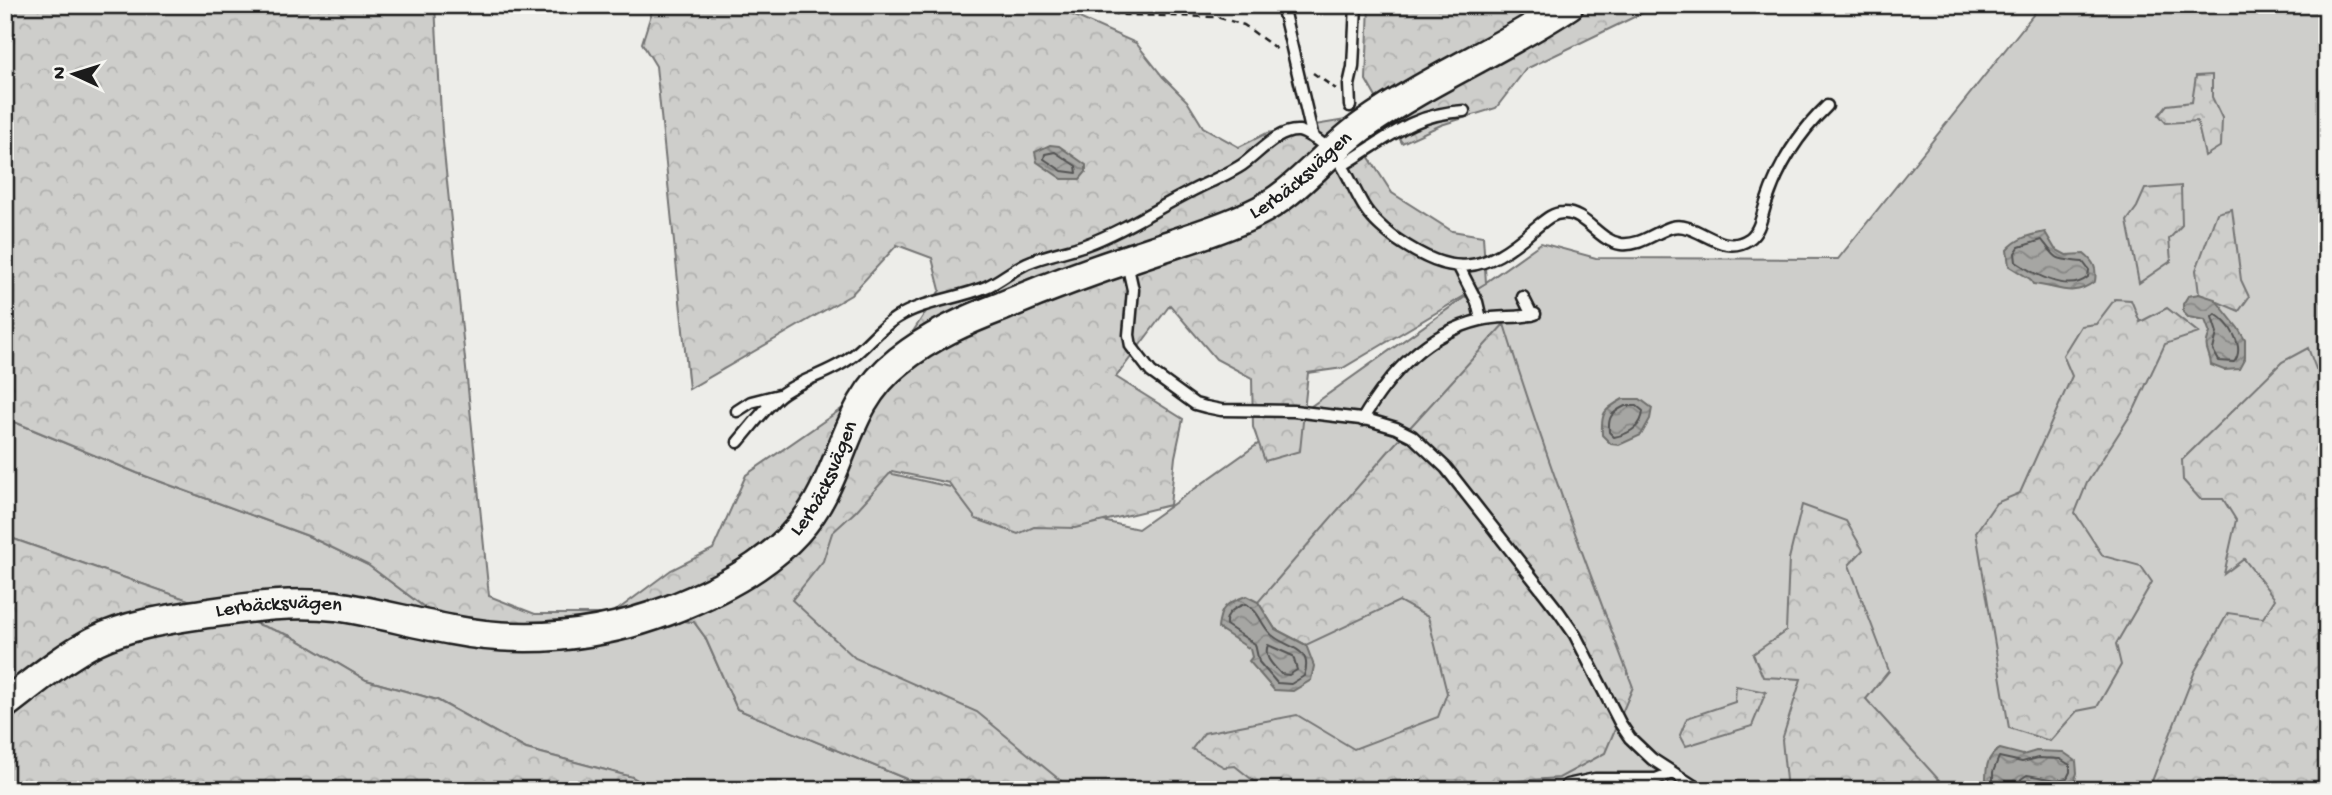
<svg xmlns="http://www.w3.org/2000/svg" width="2332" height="795" viewBox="0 0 2332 795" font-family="'Gochi Hand',sans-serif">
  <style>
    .grass { fill: #cececb; stroke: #757574; stroke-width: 2 }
    .forest { fill: url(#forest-crowns); stroke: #757574; stroke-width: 2 }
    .water { fill: url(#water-waves); stroke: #6f6f6d; stroke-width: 2 }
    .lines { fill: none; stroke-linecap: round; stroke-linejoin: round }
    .shore { stroke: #535352; stroke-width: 2 }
    .lane-casing { stroke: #1c1c1c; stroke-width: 15 }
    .secondary-casing { stroke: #1c1c1c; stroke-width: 33 }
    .path { stroke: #1c1c1c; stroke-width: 2.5; stroke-dasharray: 7 5; stroke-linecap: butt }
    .lane { stroke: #f6f6f2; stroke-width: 10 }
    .secondary { stroke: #f6f6f2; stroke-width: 28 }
    .labels { text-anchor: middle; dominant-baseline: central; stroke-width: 7; stroke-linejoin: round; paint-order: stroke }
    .street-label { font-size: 21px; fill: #1c1c1c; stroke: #f6f6f2 }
  </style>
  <defs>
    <pattern id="forest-crowns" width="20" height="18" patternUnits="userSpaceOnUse" patternTransform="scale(1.75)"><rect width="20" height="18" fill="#cececb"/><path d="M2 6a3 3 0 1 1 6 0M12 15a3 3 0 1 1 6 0" fill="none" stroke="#b0b0ae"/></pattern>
    <pattern id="water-waves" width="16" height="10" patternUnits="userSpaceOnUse" patternTransform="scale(1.75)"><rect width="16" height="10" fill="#a6a6a3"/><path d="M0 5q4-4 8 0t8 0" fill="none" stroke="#868684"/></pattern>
  </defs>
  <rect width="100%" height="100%" fill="#edede9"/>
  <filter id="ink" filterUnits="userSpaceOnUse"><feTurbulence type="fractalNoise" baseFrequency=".0143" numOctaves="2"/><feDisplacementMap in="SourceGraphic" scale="14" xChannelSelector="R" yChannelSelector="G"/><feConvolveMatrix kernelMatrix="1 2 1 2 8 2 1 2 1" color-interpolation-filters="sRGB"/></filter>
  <g filter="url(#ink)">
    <path class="grass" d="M 2041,5 L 2327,5 L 2327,790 L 1033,790 L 769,597 L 866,468 L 1138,529 L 1541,243 L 1596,258 L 1838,259 Z
      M 5,418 L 137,473 L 308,536 L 368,565 L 435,615 L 612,614 L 694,622 L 705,637 L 737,709 L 933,790 L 654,790 L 632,777 L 526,749 L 437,700 L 366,680 L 291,636 L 5,536 Z"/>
    <path class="forest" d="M 5,5 L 435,5 L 442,132 L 489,596 L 535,614 L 612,614 L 671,570 L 713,549 L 746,475 L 850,403 L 912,333 L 940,290 L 932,258 L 897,245 L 851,295 L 689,389 L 656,66 L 642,43 L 654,5 L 1050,5 L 1136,43 L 1163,77 L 1187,101 L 1203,127 L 1239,147 L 1267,133 L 1345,120 L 1392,193 L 1452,231 L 1483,236 L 1486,283 L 1343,368 L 1308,373 L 1300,451 L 1265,461 L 1253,427 L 1252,378 L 1216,359 L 1170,305 L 1116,377 L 1183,419 L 1175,457 L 1170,505 L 1075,528 L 1034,527 L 1018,534 L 976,519 L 949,483 L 892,471 L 856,511 L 832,533 L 823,561 L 792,600 L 855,658 L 977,712 L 1072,790 L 933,790 L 737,709 L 705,637 L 694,622 L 612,614 L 513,628 L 435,615 L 368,565 L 308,536 L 137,473 L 5,418 Z
      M 1369,5 L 1659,5 L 1526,69 L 1496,108 L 1441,125 L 1402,143 L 1366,80 Z
      M 2212,75 L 2212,97 L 2222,118 L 2221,146 L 2205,156 L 2197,121 L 2166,123 L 2159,115 L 2167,105 L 2192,102 L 2196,76 Z
      M 2181,186 L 2182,225 L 2169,239 L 2171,261 L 2139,283 L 2127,221 L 2137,207 L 2145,189 Z
      M 2232,209 L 2241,280 L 2249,297 L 2239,311 L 2199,294 L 2196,270 L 2217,213 Z
      M 2115,299 L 2131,300 L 2140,322 L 2167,308 L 2199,333 L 2165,344 L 2135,408 L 2087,483 L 2075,513 L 2103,556 L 2141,566 L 2152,582 L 2116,644 L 2121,665 L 2097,707 L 2077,711 L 2050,741 L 2009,728 L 1976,532 L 1996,503 L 2020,493 L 2072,376 L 2063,355 L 2081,326 L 2096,324 Z
      M 1504,324 C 1542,447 1587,567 1633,687 L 1605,753 L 1559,778 L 1461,785 L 1351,784 L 1265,790 L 1235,766 L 1224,767 L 1192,749 L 1204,733 L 1297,715 L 1354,749 L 1438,717 L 1447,693 L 1428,617 L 1399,601 L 1306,645 L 1275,629 L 1258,602 L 1394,445 Z
      M 2308,348 L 2316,369 L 2326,368 L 2327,364 L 2327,790 L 2146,790 L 2152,781 L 2195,671 L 2228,613 L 2263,618 L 2275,599 L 2244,559 L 2224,574 L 2236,520 L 2223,499 L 2200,499 L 2183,480 L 2182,460 L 2282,362 Z
      M 1802,505 L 1846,521 L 1863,550 L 1849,565 L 1889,671 L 1866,699 L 1948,790 L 1787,790 L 1782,740 L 1801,679 L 1763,677 L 1753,654 L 1786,631 L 1789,559 Z
      M 5,536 L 291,636 L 366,680 L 437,700 L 526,749 L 632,777 L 654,790 L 5,790 Z
      M 1736,686 L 1766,692 L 1752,726 L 1686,746 L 1680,735 L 1687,718 L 1735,702 Z"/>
    <path class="water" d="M 1050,145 L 1059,146 L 1086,165 L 1086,172 L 1080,179 L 1062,179 L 1037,162 L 1035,152 Z
      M 2045,232 L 2055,249 L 2066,255 L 2084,254 C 2094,262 2097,268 2095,281 C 2072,299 2058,286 2033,284 L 2030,279 L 2009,266 L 2007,250 C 2017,238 2030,235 2045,232 Z
      M 2199,294 L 2215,299 L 2238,328 L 2245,340 L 2245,358 L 2239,369 L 2224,370 L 2211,365 C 2210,350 2202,350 2210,333 L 2205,320 L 2188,317 L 2183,312 L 2183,304 L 2188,296 Z
      M 1623,399 L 1640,399 L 1652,408 L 1650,419 L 1641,435 L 1619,445 L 1611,444 L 1602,435 C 1601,413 1603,410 1623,399 Z
      M 1246,596 L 1258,602 L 1275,629 L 1306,645 L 1314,666 L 1311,680 L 1293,691 L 1274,690 L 1249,661 L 1252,657 L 1250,649 L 1218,628 C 1220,606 1227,603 1246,596 Z
      M 2000,749 L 2023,755 L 2036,751 L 2063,752 L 2076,761 L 2077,773 L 2075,780 L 2070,785 L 2052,786 L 2028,782 L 2024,790 L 1986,790 C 1986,774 1984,757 2000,749 Z"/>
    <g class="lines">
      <path class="shore" d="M 1055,152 L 1076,166 L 1077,173 L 1062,171 L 1044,159 L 1045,154 Z
        M 2042,240 C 2059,262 2055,259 2083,262 L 2089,270 L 2088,277 C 2068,294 2034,274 2016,262 L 2015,253 L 2019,247 Z
        M 2215,314 C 2229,322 2246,347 2234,362 L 2219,361 L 2213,350 L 2217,333 L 2212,317 Z
        M 1625,406 L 1637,406 L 1643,411 C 1642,427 1629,434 1614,437 L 1609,432 C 1608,417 1611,413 1625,406 Z
        M 1245,604 C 1259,610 1260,623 1270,633 C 1282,648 1315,645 1304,676 L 1291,684 L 1277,683 L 1259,662 L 1255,644 L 1226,625 C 1225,613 1234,608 1245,604 Z
        M 1268,645 L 1293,656 L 1297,670 L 1289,675 L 1281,674 C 1273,665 1263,657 1268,645 Z
        M 1993,790 L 1993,772 L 1999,757 L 2022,762 L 2038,758 L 2060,759 L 2070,765 L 2070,772 L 2067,778 L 2057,780 L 2027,775 L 2021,779 L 2018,790"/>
      <defs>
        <path id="lane" d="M 1282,5 L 1313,138
          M 1350,106 L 1349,85 L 1353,67 L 1356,5
          M 1343,165 C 1386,140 1410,114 1464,111
          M 1127,263 L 1133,290 L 1129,335 L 1131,346 L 1151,372 L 1195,404 L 1206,407 L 1221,410 L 1294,411 L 1369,420 L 1396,428 L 1412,436 L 1446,468 L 1559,612 L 1575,635 L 1620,723 L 1630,738 L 1652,759 L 1700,790
          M 1459,267 L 1477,302 L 1481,319
          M 1523,297 L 1532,315
          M 737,411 L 751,402 L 779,395
          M 1362,420 C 1390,373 1426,333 1481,320 C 1499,315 1517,319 1535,314
          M 738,442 C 751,427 764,409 779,396 C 798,380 829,374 850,358 C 867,346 878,329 896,318 C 923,301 957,299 986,287 C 1000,281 1012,270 1027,263 C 1045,255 1065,252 1085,245 C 1129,229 1169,200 1212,181 C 1222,176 1233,171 1242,165 C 1258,154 1278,129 1299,131 C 1305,132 1311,137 1317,140 C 1345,159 1347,178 1363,205 C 1371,219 1383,229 1396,239 C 1453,278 1483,274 1534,229 C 1543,222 1551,213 1563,213 C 1586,212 1598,241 1621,244 C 1641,246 1655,232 1672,227 C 1698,221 1721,258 1749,239 C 1760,232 1762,214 1766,203 C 1778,166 1799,133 1827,106
          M 1567,785 L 1595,779 L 1656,779 L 1672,773"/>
        <g id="secondary">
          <path id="s1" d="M 5,704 C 34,682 62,658 95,641 C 130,624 170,619 209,613 C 252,607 293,601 336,606 C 375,612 413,623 452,630 C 524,644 598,637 667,611 C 727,588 793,554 823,493 C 848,444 852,398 899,361 C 930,336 966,320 1003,306 C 1048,287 1094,270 1140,255 C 1177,242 1215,232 1251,215 C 1297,194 1324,153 1364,125 C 1429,79 1503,49 1569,5"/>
        </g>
      </defs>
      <use href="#lane" class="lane-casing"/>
      <use href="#secondary" class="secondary-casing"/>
      <path class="path" d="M 1101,5 L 1117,14 L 1125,15 L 1217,17 L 1244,25 L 1278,50
        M 1313,73 L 1336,89"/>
      <use href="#lane" class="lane"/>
      <use href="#secondary" class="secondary"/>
    </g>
  </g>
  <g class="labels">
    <g class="street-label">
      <text stroke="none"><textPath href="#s1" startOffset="1493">Lerbäcksvägen</textPath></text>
      <text stroke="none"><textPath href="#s1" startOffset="906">Lerbäcksvägen</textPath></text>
      <text stroke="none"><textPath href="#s1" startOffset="298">Lerbäcksvägen</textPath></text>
    </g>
  </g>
  <rect width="2332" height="795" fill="none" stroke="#f6f6f2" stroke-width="28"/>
  <rect x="14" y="14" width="2304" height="767" fill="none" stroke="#1c1c1c" stroke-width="2.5" filter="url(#ink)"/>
  <g transform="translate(74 74) rotate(274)" stroke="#f6f6f2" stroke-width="5" paint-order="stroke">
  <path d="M0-5L12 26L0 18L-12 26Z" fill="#1c1c1c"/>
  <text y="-10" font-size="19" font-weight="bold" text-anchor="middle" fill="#1c1c1c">N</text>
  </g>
</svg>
